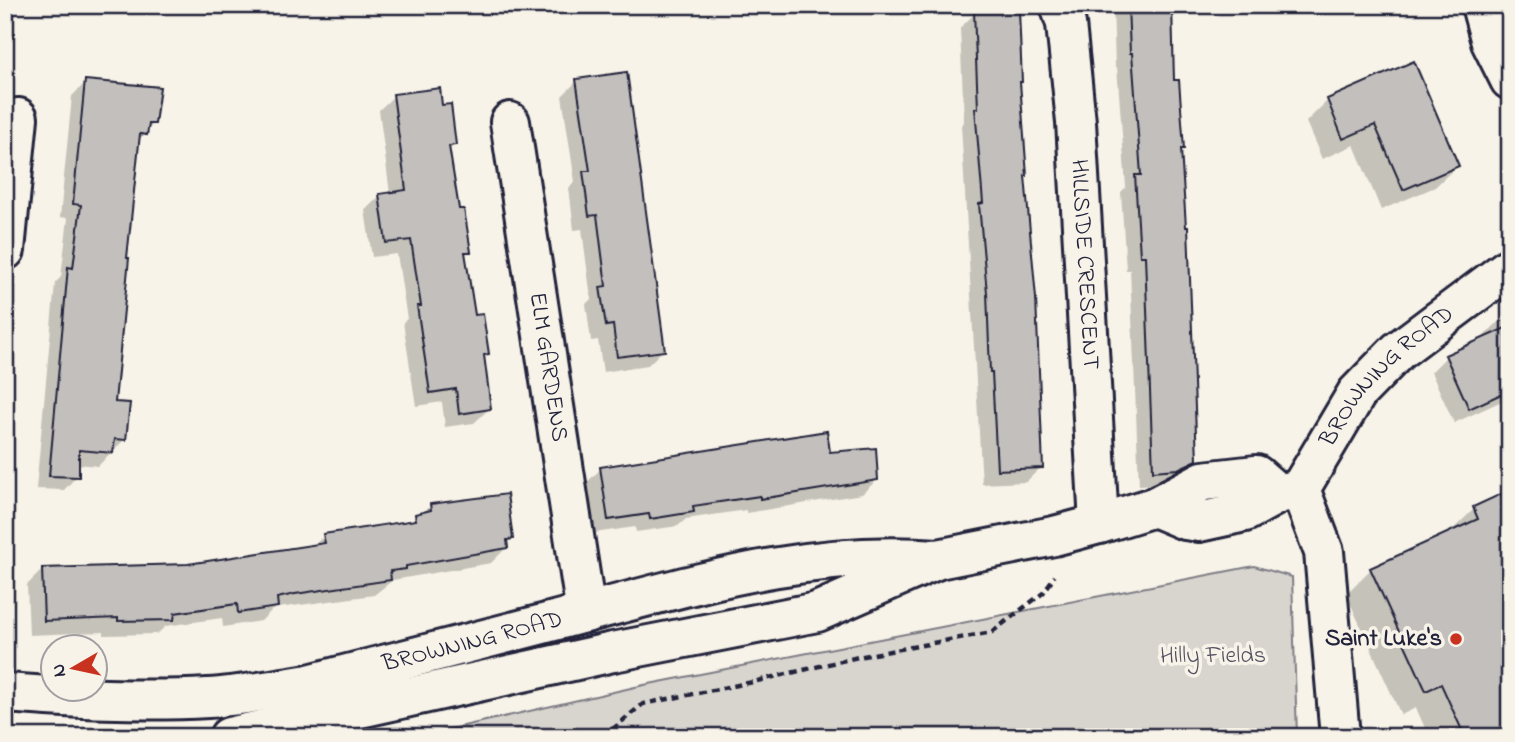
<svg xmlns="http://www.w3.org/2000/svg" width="1515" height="742" viewBox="0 0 1515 742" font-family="'Indie Flower',sans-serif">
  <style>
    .green { fill: #d8d5cf; stroke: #7d7c85; stroke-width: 2 }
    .shadow { fill: #0003 }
    .building { fill: #c2bfbd; stroke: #22223b; stroke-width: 2 }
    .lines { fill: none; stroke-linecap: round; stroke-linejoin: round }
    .street-casing { stroke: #22223b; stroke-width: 44 }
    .secondary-casing { stroke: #22223b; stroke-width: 44 }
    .path { stroke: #22223b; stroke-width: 4.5; stroke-dasharray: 7 5; stroke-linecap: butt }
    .street { stroke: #f7f3e8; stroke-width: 38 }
    .secondary { stroke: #f7f3e8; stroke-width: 38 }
    .poi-dot { fill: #c8321e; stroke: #f7f3e8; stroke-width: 2.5 }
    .labels { text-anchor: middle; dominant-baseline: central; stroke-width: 7; stroke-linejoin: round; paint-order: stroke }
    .street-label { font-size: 24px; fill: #22223b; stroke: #f7f3e8 }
    .poi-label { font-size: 24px; font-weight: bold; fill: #22223b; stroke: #f7f3e8; text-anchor: end }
    .park-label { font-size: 24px; fill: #504f60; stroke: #f7f3e8 }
  </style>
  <rect width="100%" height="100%" fill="#f7f3e8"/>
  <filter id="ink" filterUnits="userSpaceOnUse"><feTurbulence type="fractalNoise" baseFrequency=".0143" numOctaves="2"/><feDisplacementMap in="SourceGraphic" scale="14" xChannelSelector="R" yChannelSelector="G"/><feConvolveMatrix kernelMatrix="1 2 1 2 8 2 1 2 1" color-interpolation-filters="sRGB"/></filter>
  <g filter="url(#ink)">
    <path class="green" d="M 1254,566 L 1292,577 L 1297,737 L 415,737 L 644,685 Z"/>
    <path class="shadow" d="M 1113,5 L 1170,5 L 1195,460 L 1180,475 L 1162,484 L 1139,485 L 1130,270 L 1126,270 L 1121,192 L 1126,187 L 1117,67 L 1115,67 Z
      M 975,13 L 1018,83 L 1041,467 L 1026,482 L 982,484 L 961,125 L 964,122 L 960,28 Z
      M 577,81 L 663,350 L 648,365 L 603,372 L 598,340 L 591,341 L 586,304 L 591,299 L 582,229 L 574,230 L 569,188 L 575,182 L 562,96 Z
      M 86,82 L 154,123 L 137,142 L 113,403 L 125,439 L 98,466 L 77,464 L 77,476 L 64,490 L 36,489 L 55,283 L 61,277 L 68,218 L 60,217 L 72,96 Z
      M 394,96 L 440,107 L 454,145 L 448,151 L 457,211 L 469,251 L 464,256 L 474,317 L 487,354 L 483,358 L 489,409 L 474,423 L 445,427 L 442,402 L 416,406 L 403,322 L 407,319 L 397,254 L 372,257 L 365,210 L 380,196 L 390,194 L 379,110 Z
      M 1328,100 L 1457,166 L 1435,187 L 1381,210 L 1354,145 L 1322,159 L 1306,122 Z
      M 1510,316 L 1510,394 L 1504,400 L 1454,423 L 1431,372 L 1446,357 L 1485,339 L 1484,336 L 1499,321 Z
      M 601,469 L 877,480 L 862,494 L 746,513 L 746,510 L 686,519 L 678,526 L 636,532 L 635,527 L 594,533 L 586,483 Z
      M 1500,497 L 1510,737 L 1429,737 L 1416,708 L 1401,715 L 1346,594 L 1371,569 L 1448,534 L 1474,509 Z
      M 431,506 L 511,538 L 506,544 L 506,548 L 491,563 L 393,580 L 374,595 L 278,608 L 272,610 L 261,621 L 223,627 L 222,618 L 166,626 L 157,634 L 104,635 L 104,632 L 29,635 L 27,585 L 42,570 L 188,566 L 313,546 L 324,536 L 408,523 Z"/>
    <path class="building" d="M 1128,5 L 1172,5 L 1174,80 L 1179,80 L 1184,149 L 1181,149 L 1186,227 L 1188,227 L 1197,460 L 1178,469 L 1153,471 L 1145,256 L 1140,256 L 1135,175 L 1141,175 L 1132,53 L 1130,53 Z
      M 1019,10 L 1022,82 L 1020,82 L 1027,176 L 1025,176 L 1036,298 L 1043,468 L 997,470 L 992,372 L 990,372 L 987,293 L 979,204 L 983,203 L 975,108 L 978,108 L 974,11 Z
      M 1414,61 L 1459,166 L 1403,190 L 1375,125 L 1343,139 L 1327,99 Z
      M 627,72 L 665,351 L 617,357 L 613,325 L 606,326 L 600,287 L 606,286 L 597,215 L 589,216 L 583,171 L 590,171 L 576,79 Z
      M 85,80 L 160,87 L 155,124 L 149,124 L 147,135 L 140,134 L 127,258 L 129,258 L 115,402 L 130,403 L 126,440 L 115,439 L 113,453 L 79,450 L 79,477 L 49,476 L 68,267 L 73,268 L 81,205 L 73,204 Z
      M 440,88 L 442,105 L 451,104 L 456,145 L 449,146 L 459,209 L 464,209 L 471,252 L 465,252 L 475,315 L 483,314 L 489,354 L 484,355 L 491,409 L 459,414 L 456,389 L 430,393 L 417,306 L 421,306 L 411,240 L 386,243 L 379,194 L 406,190 L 393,94 Z
      M 1510,326 L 1510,390 L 1469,409 L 1445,355 Z
      M 827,431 L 830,452 L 876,448 L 878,480 L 760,499 L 760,496 L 693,506 L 694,512 L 650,519 L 649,514 L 608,520 L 600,467 Z
      M 507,494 L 513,539 L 507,540 L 508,548 L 406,566 L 406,569 L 390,571 L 391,580 L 295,594 L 277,598 L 278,607 L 238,613 L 237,604 L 175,613 L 174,620 L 118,621 L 118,618 L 44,621 L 42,568 L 188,564 L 325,543 L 323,534 L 416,520 L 415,514 L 431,510 L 430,504 Z
      M 1501,494 L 1506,506 L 1510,504 L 1510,737 L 1465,737 L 1441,684 L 1426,691 L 1370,568 L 1478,519 L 1473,507 Z"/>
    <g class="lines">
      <defs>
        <g id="street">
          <path id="s1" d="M 1060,5 L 1066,24 L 1076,122 L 1099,524"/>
          <path d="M 1481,5 L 1491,42 L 1510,80"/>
          <path id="s2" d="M 510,122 L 586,613"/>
          <path d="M 5,250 L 18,118"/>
          <path id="s3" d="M 5,693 C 72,698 141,702 208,698 C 242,696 276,689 309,684 C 402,660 495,637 588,612 C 707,581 812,549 938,559"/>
        </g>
        <g id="secondary">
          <path d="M 1300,489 L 1324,552 L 1340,737"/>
          <path id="s4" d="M 1154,507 L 1185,520 L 1199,522 L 1245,512 L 1278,494 L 1300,489 L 1357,393 L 1398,351 L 1510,267"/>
          <path d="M 229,737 L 613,652 L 817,612 L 938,559 L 1054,536 L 1099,524 L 1154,507 L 1203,481 L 1256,475 L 1278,494"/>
        </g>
      </defs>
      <use href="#street" class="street-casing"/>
      <use href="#secondary" class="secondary-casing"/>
      <path class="path" d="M 603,737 L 643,704 L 753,682 L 858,657 L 992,632 L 1043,593 L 1055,576"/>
      <use href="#street" class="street"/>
      <use href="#secondary" class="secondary"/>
    </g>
  </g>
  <circle class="poi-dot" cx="1456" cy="639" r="7"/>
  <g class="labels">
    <g class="street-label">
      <text stroke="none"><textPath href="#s1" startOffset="261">HILLSIDE CRESCENT</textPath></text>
      <text stroke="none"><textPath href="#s2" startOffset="248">ELM GARDENS</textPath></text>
      <text stroke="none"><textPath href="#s4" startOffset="299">BROWNING ROAD</textPath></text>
      <text stroke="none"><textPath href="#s3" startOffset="474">BROWNING ROAD</textPath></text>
    </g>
    <g class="poi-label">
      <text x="1442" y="639">Saint Luke's</text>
    </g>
    <g class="park-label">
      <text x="1213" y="656">Hilly Fields</text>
    </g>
  </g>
  <rect width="1515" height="742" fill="none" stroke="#f7f3e8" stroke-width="28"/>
  <rect x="14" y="14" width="1487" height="714" fill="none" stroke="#22223b" stroke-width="2.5" filter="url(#ink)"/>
  <g transform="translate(74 668) rotate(261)"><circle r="33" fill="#f7f3e8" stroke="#a29fa3" stroke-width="2"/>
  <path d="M0-5L12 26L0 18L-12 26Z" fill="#c8321e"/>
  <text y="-10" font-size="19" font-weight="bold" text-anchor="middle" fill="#22223b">N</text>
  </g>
</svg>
